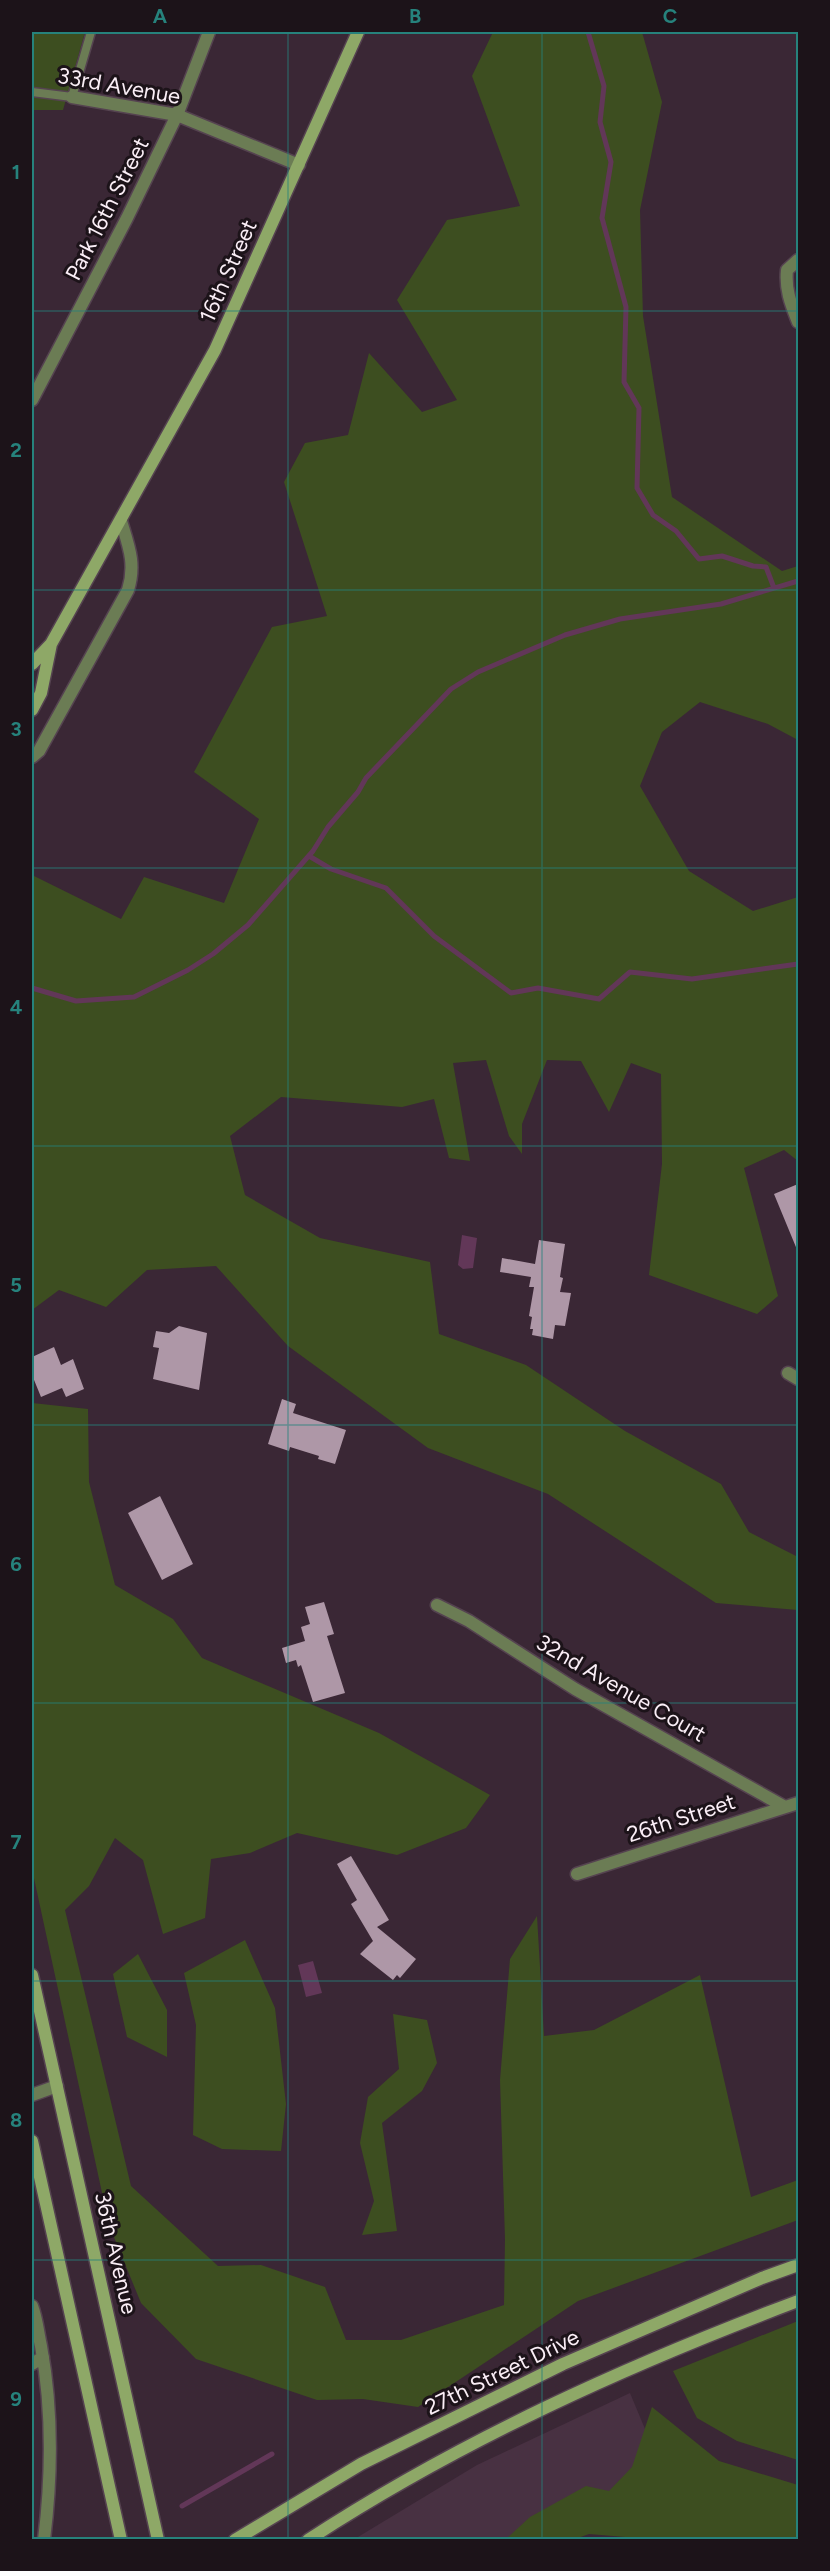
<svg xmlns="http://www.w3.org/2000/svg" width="830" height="2571" viewBox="0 0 830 2571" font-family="Figtree,sans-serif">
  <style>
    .built { fill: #483142 }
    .green { fill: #3d4e20 }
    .water { fill: #623758 }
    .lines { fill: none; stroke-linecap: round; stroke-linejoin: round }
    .stream { stroke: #623758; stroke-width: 5 }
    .building { fill: #ae97a7 }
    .lane-casing { stroke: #554350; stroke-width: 11 }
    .street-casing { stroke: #554350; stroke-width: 15 }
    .secondary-casing { stroke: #554350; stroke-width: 15 }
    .lane { stroke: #6b7c54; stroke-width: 8 }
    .street { stroke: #6b7c54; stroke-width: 12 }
    .secondary { stroke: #8ea867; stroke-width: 12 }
    .grid { fill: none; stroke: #26827c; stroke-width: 1.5; stroke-opacity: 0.55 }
    .labels { text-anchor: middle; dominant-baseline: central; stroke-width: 6; stroke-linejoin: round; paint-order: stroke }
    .street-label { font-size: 22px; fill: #faeef6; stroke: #1c1319 }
    .neatline { fill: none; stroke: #26827c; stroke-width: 2 }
    .grid-label { font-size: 20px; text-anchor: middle; font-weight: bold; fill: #26827c }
  </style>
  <rect width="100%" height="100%" fill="#3a2735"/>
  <path class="built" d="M 630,2393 L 665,2477 L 525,2539 L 353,2540 L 477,2465 Z"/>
  <path class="green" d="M 32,32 L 85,32 L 63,110 L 32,110 Z
    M 493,32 L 642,32 L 662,102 L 640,210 L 643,316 L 672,497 L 782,571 L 798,566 L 798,740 L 768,724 L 700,702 L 662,732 L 640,786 L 689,871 L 753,911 L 798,897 L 798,1161 L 784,1150 L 744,1168 L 778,1296 L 757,1314 L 649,1275 L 662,1164 L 661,1074 L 631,1063 L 609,1112 L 581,1061 L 547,1060 L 522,1124 L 522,1154 L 509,1136 L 486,1060 L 453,1063 L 470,1161 L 449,1158 L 434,1099 L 402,1107 L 281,1097 L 230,1136 L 245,1195 L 320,1238 L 430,1262 L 439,1334 L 526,1365 L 625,1431 L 721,1484 L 749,1532 L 798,1557 L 798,1610 L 716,1603 L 548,1494 L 428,1448 L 288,1346 L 216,1266 L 147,1270 L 106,1307 L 59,1290 L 32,1310 L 32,875 L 121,919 L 144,877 L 224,903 L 259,819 L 194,772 L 272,627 L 327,616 L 284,482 L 305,443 L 348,435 L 369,353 L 422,412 L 457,400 L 397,300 L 447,220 L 520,206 L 472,76 Z
    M 32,1403 L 88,1409 L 89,1482 L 115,1585 L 173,1619 L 202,1658 L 379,1733 L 490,1795 L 466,1828 L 397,1855 L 297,1833 L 250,1853 L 211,1859 L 205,1918 L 163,1934 L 143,1860 L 115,1838 L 89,1886 L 65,1910 L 131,2186 L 218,2266 L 261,2265 L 325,2287 L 346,2340 L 401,2340 L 504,2305 L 505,2239 L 500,2080 L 510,1959 L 537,1916 L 544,2036 L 594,2030 L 700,1975 L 751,2197 L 798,2180 L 798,2220 L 578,2301 L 418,2407 L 363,2399 L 317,2400 L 196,2359 L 141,2303 L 109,2225 L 32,1869 Z
    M 245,1940 L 275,2008 L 286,2104 L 281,2151 L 222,2149 L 193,2135 L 196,2025 L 184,1973 Z
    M 138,1954 L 167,2010 L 167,2057 L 127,2037 L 113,1974 Z
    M 393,2014 L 427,2020 L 437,2063 L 422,2091 L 382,2123 L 397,2231 L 362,2235 L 374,2201 L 360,2143 L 368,2097 L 399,2069 Z
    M 798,2321 L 798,2460 L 737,2441 L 697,2418 L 673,2371 Z
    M 652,2407 L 719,2461 L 798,2485 L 798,2539 L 627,2540 L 625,2537 L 589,2534 L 575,2539 L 506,2539 L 530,2517 L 586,2486 L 609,2491 L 632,2467 Z"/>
  <path class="water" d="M 462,1235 L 477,1238 L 473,1268 L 463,1269 L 458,1265 Z
    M 313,1961 L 322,1993 L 306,1997 L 298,1965 Z"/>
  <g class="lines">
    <path class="stream" d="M 588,32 L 604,86 L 600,122 L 611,162 L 602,218 L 626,307 L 624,382 L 639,408 L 637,488 L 653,515 L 676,531 L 699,559 L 722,556 L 753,566 L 766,567 L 774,588
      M 309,856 L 331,869 L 386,888 L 434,936 L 511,993 L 538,988 L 599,999 L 630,972 L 692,979 L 798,964
      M 32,988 L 76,1001 L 134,997 L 188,970 L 213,954 L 248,925 L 313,851 L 328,827 L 358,792 L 366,778 L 451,689 L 478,672 L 565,635 L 620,619 L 721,604 L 798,581
      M 182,2506 L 272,2454"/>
  </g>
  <path class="building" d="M 798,1184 L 798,1252 L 774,1194 Z
    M 539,1240 L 565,1244 L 560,1277 L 563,1278 L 560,1292 L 571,1293 L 565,1326 L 555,1325 L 553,1339 L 532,1335 L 533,1329 L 530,1329 L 532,1317 L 529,1316 L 534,1287 L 529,1287 L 531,1277 L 500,1272 L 502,1258 L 535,1264 Z
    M 179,1326 L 207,1333 L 199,1390 L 153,1379 L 159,1348 L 153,1347 L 156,1331 L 169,1333 Z
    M 54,1347 L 61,1365 L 73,1359 L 84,1389 L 66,1397 L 62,1388 L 41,1397 L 32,1375 L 32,1357 Z
    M 282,1399 L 296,1404 L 293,1413 L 346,1430 L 335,1464 L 318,1459 L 319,1456 L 290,1447 L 289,1451 L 268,1444 Z
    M 160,1496 L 193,1564 L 162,1580 L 128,1513 Z
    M 324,1602 L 334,1634 L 327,1636 L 345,1693 L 313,1702 L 301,1665 L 298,1667 L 296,1660 L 286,1663 L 282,1648 L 305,1641 L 301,1627 L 310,1624 L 305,1607 Z
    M 351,1856 L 389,1920 L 377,1927 L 416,1959 L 400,1978 L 397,1975 L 393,1980 L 360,1954 L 373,1941 L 351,1904 L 357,1900 L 337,1864 Z"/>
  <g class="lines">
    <defs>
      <path id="lane" d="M 32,92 L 72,97 L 91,32"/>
      <path id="street" d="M 72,97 L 177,115 L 299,165
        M 798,260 L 787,270 C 785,290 791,304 798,322
        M 32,400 L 127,218 L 177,115 L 209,32
        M 32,757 L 39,751 L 128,590 C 136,564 129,547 121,521
        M 788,1373 L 798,1379
        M 437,1605 L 469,1621 L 575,1689 L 785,1807
        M 577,1874 L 798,1803
        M 32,2095 L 57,2086
        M 32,2306 C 37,2319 38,2333 41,2346 C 53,2411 52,2475 44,2540
        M 32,2364 L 43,2357"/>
      <path id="secondary" d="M 32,664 L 51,644 L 215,350 L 358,32
        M 32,710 L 41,693 L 51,644
        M 32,1975 L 158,2540
        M 32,2141 L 121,2540
        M 235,2540 L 361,2464 L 563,2364 L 762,2278 L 798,2265
        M 308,2540 C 461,2440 628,2365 798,2301"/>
    </defs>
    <use href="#lane" class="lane-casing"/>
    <use href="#street" class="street-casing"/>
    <use href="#secondary" class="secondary-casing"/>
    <use href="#lane" class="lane"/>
    <use href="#street" class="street"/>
    <use href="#secondary" class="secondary"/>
  </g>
  <path class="grid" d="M 288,32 L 288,2540M 542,32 L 542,2540M 32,311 L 798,311M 32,590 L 798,590M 32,868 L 798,868M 32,1146 L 798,1146M 32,1425 L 798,1425M 32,1703 L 798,1703M 32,1981 L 798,1981M 32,2260 L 798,2260"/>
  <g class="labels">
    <g class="street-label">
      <text transform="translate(119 86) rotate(10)">33rd Avenue</text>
      <text transform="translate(107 209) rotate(-63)">Park 16th Street</text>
      <text transform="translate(228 271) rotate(-66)">16th Street</text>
      <text transform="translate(621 1688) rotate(30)">32nd Avenue Court</text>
      <text transform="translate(681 1818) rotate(-18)">26th Street</text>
      <text transform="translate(116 2253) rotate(77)">36th Avenue</text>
      <text transform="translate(502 2372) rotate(-26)">27th Street Drive</text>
    </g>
  </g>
  <rect width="830" height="2571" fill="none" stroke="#1c1319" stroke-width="66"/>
  <rect x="33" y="33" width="764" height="2505" class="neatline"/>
  <g class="grid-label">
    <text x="160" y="23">A</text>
    <text x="415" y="23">B</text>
    <text x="670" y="23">C</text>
    <text x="16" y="179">1</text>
    <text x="16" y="457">2</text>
    <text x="16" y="736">3</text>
    <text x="16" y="1014">4</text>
    <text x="16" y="1292">5</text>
    <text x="16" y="1571">6</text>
    <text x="16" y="1849">7</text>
    <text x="16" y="2127">8</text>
    <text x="16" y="2406">9</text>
  </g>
</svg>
